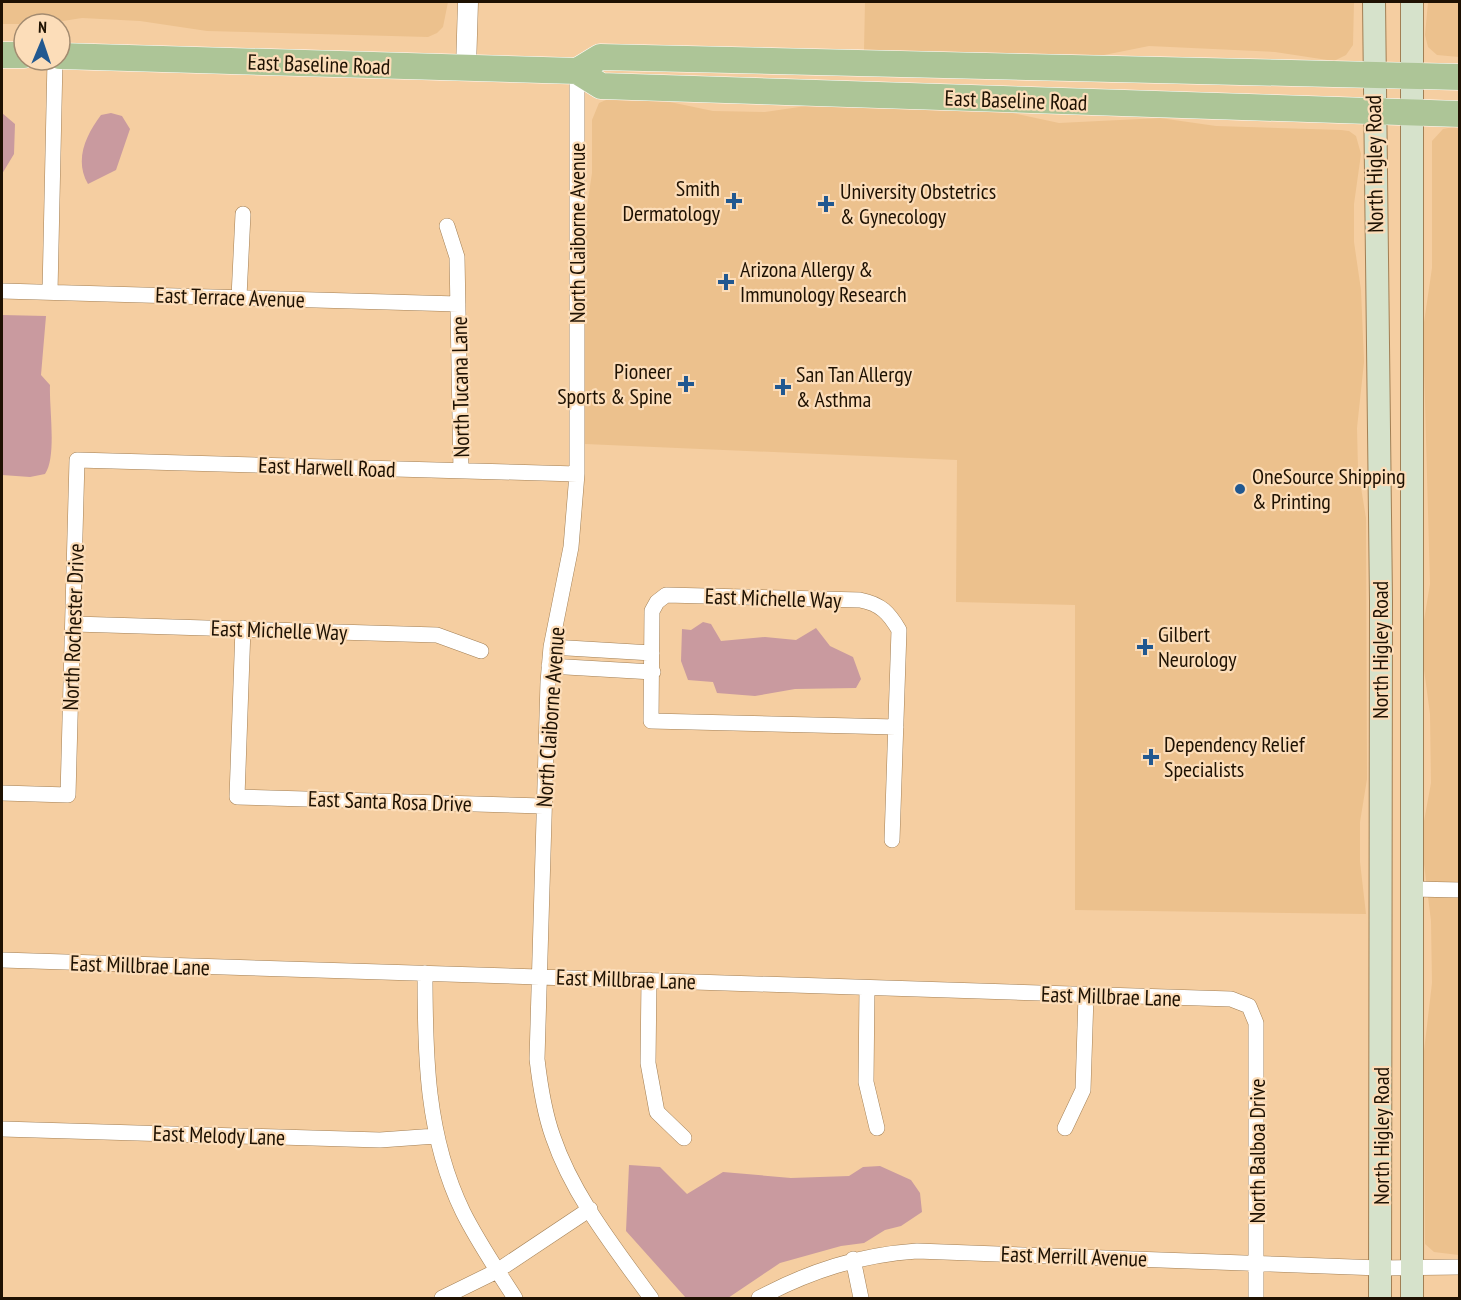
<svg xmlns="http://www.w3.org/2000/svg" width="1461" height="1300" viewBox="0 0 1461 1300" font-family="'PT Sans Narrow',sans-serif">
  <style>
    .built { fill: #ecc18d }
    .green { fill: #c99a9f }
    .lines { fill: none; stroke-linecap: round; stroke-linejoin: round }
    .minor-casing { stroke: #a27f54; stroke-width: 16 }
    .tertiary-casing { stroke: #a27f54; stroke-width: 21 }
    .secondary-casing { stroke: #a27f54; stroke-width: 24 }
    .primary-casing { stroke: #fff; stroke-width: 27 }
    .minor { stroke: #fff; stroke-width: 15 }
    .tertiary { stroke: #fff; stroke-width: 20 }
    .secondary { stroke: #d6e2cb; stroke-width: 22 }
    .primary { stroke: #adc597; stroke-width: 26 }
    .poi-dot { fill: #215890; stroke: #fcddb9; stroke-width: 2 }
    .labels { text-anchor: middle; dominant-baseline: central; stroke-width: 4.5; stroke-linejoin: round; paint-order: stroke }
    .street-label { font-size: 22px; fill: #1e1102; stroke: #fcddb9 }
    .poi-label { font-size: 22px; fill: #1e1102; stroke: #fcddb9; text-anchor: start }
  </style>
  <rect width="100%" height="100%" fill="#f5cea1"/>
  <path class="built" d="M 2,2 L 448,2 L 443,27 L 437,33 L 428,37 L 207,31 L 140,21 L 82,18 L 44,24 L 2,24 Z
    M 865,2 L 1354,2 L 1353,45 L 1346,55 L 1334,61 L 1275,52 L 1149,46 L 1104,55 L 864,50 Z
    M 1428,2 L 1459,2 L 1459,57 L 1437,55 L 1428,47 L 1425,35 Z
    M 606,100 L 665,101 L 713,111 L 765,112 L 806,106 L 1008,112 L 1059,123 L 1160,118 L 1216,126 L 1341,130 L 1349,131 L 1356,136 L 1361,154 L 1354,204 L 1354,242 L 1361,290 L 1364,362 L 1357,428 L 1358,469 L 1366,518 L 1367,779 L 1360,822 L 1360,862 L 1366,914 L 1075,910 L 1075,605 L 956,602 L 957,460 L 585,444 L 583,233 L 592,173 L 592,120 L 599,103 Z
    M 1459,126 L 1459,1255 L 1434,1252 L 1425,1244 L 1424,1051 L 1432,983 L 1431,921 L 1424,864 L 1424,821 L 1431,783 L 1430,714 L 1423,662 L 1423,626 L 1430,584 L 1423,329 L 1432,268 L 1432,141 L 1443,129 Z"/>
  <path class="green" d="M 2,113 L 15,124 L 14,154 L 2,174 Z
    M 111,113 L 122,116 L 130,129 L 116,170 L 88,184 C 74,160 86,135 101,115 Z
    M 2,315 L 46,316 L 41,375 L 50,385 C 49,408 57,456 45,474 L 30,477 L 2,475 Z
    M 703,622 L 711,624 L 721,641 L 765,637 L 796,640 L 816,628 L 830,646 L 853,657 L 861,679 L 856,688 L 795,689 L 755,696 L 717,693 L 713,682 L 688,680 L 681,661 L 682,629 L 691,630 Z
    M 629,1165 L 660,1167 L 687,1194 L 723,1172 L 791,1178 L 849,1176 L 863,1167 L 880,1166 L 911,1180 L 920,1193 L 922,1212 L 901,1226 L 885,1230 L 864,1243 L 841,1246 L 780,1263 L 728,1298 L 686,1298 L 626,1231 Z"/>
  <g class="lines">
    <defs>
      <path id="minor" d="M 577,71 L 577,474 L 571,547 L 551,647 L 548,682 L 537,1059 C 540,1085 544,1112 553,1137 C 573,1196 615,1248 651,1298
        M 447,226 L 457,257 L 461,471
        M 2,291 L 458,304
        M 50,292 L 55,60
        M 239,297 L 243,214
        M 74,624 L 437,635 L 481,651
        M 243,628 L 237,797 L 543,806
        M 551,647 L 652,653
        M 549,666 L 653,672
        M 2,793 L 68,795 L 77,460 L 577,474
        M 892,840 L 899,630 C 889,613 881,604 860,600 L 666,595 L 657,602 L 652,611 L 651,721 L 896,727
        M 1412,889 L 1460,890
        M 2,960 L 1231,999 L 1249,1006 L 1256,1023 L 1256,1298
        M 425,973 C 425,1055 426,1136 463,1212 C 478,1242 497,1270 515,1298
        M 649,980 L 648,1063 L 657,1112 L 684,1138
        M 867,989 L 866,1082 L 877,1128
        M 1065,1128 L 1083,1090 L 1086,996
        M 2,1129 L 380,1140 L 436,1136
        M 853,1259 L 861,1298
        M 442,1298 L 497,1271 L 590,1209
        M 759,1298 C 810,1271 859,1255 917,1251 L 1380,1268 L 1460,1267"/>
      <path id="tertiary" d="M 466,68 L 468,2"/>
      <path id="secondary" d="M 1374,2 L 1381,601 L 1380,1298
        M 1412,1298 L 1412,2"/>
      <path id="primary" d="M 2,55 L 24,55
        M 60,56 L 577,71 L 601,86 L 1460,114
        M 577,71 L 600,57 L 1460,77"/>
    </defs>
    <use href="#minor" class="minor-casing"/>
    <use href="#tertiary" class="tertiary-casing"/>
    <use href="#secondary" class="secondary-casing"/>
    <use href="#primary" class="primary-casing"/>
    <use href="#minor" class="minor"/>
    <use href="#tertiary" class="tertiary"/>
    <use href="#secondary" class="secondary"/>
    <use href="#primary" class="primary"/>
  </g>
  <g class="poi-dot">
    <path d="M731 192h6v6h6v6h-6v6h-6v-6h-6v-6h6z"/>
    <path d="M823 195h6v6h6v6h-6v6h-6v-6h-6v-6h6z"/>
    <path d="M723 273h6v6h6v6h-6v6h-6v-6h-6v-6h6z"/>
    <path d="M683 375h6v6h6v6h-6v6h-6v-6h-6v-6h6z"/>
    <path d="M780 378h6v6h6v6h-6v6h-6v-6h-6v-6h6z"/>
    <circle cx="1240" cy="489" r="6"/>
    <path d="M1142 638h6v6h6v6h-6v6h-6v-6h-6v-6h6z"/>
    <path d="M1148 748h6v6h6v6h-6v6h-6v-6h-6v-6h6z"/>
  </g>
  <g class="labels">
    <g class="street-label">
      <text transform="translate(319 64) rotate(2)">East Baseline Road</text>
      <text transform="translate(1016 100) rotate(2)">East Baseline Road</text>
      <text transform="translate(1374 164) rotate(-91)">North Higley Road</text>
      <text transform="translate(577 233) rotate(-90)">North Claiborne Avenue</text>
      <text transform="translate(230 297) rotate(2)">East Terrace Avenue</text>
      <text transform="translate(460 387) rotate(-91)">North Tucana Lane</text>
      <text transform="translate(327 467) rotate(2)">East Harwell Road</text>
      <text transform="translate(773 598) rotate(2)">East Michelle Way</text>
      <text transform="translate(73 627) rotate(-88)">North Rochester Drive</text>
      <text transform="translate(279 630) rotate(2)">East Michelle Way</text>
      <text transform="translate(1380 650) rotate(-90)">North Higley Road</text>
      <text transform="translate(550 717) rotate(-86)">North Claiborne Avenue</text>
      <text transform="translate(390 801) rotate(2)">East Santa Rosa Drive</text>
      <text transform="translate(140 965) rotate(2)">East Millbrae Lane</text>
      <text transform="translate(626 979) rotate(2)">East Millbrae Lane</text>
      <text transform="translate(1111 996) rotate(2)">East Millbrae Lane</text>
      <text transform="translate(219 1135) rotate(2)">East Melody Lane</text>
      <text transform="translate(1381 1136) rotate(-90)">North Higley Road</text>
      <text transform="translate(1257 1151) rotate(-90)">North Balboa Drive</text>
      <text transform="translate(1074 1256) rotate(2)">East Merrill Avenue</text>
    </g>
    <g class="poi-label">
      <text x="720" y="188" text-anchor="end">Smith<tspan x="720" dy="25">Dermatology</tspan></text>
      <text x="840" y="191">University Obstetrics<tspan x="840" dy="25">&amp; Gynecology</tspan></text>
      <text x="740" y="269">Arizona Allergy &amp;<tspan x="740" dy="25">Immunology Research</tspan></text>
      <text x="672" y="371" text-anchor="end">Pioneer<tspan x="672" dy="25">Sports &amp; Spine</tspan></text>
      <text x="796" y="374">San Tan Allergy<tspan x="796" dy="25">&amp; Asthma</tspan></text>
      <text x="1252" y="476">OneSource Shipping<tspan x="1252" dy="25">&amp; Printing</tspan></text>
      <text x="1158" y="634">Gilbert<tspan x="1158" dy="25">Neurology</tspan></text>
      <text x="1164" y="744">Dependency Relief<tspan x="1164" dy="25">Specialists</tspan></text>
    </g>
  </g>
  <rect width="1461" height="1300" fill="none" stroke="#1e1102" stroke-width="6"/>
  <g transform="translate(42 42) rotate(2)"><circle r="28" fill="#fcddb9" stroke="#a38b70" stroke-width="1.5"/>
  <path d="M0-4.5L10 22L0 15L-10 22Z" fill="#215890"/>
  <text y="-9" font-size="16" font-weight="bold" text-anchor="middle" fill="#1e1102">N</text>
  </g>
</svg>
